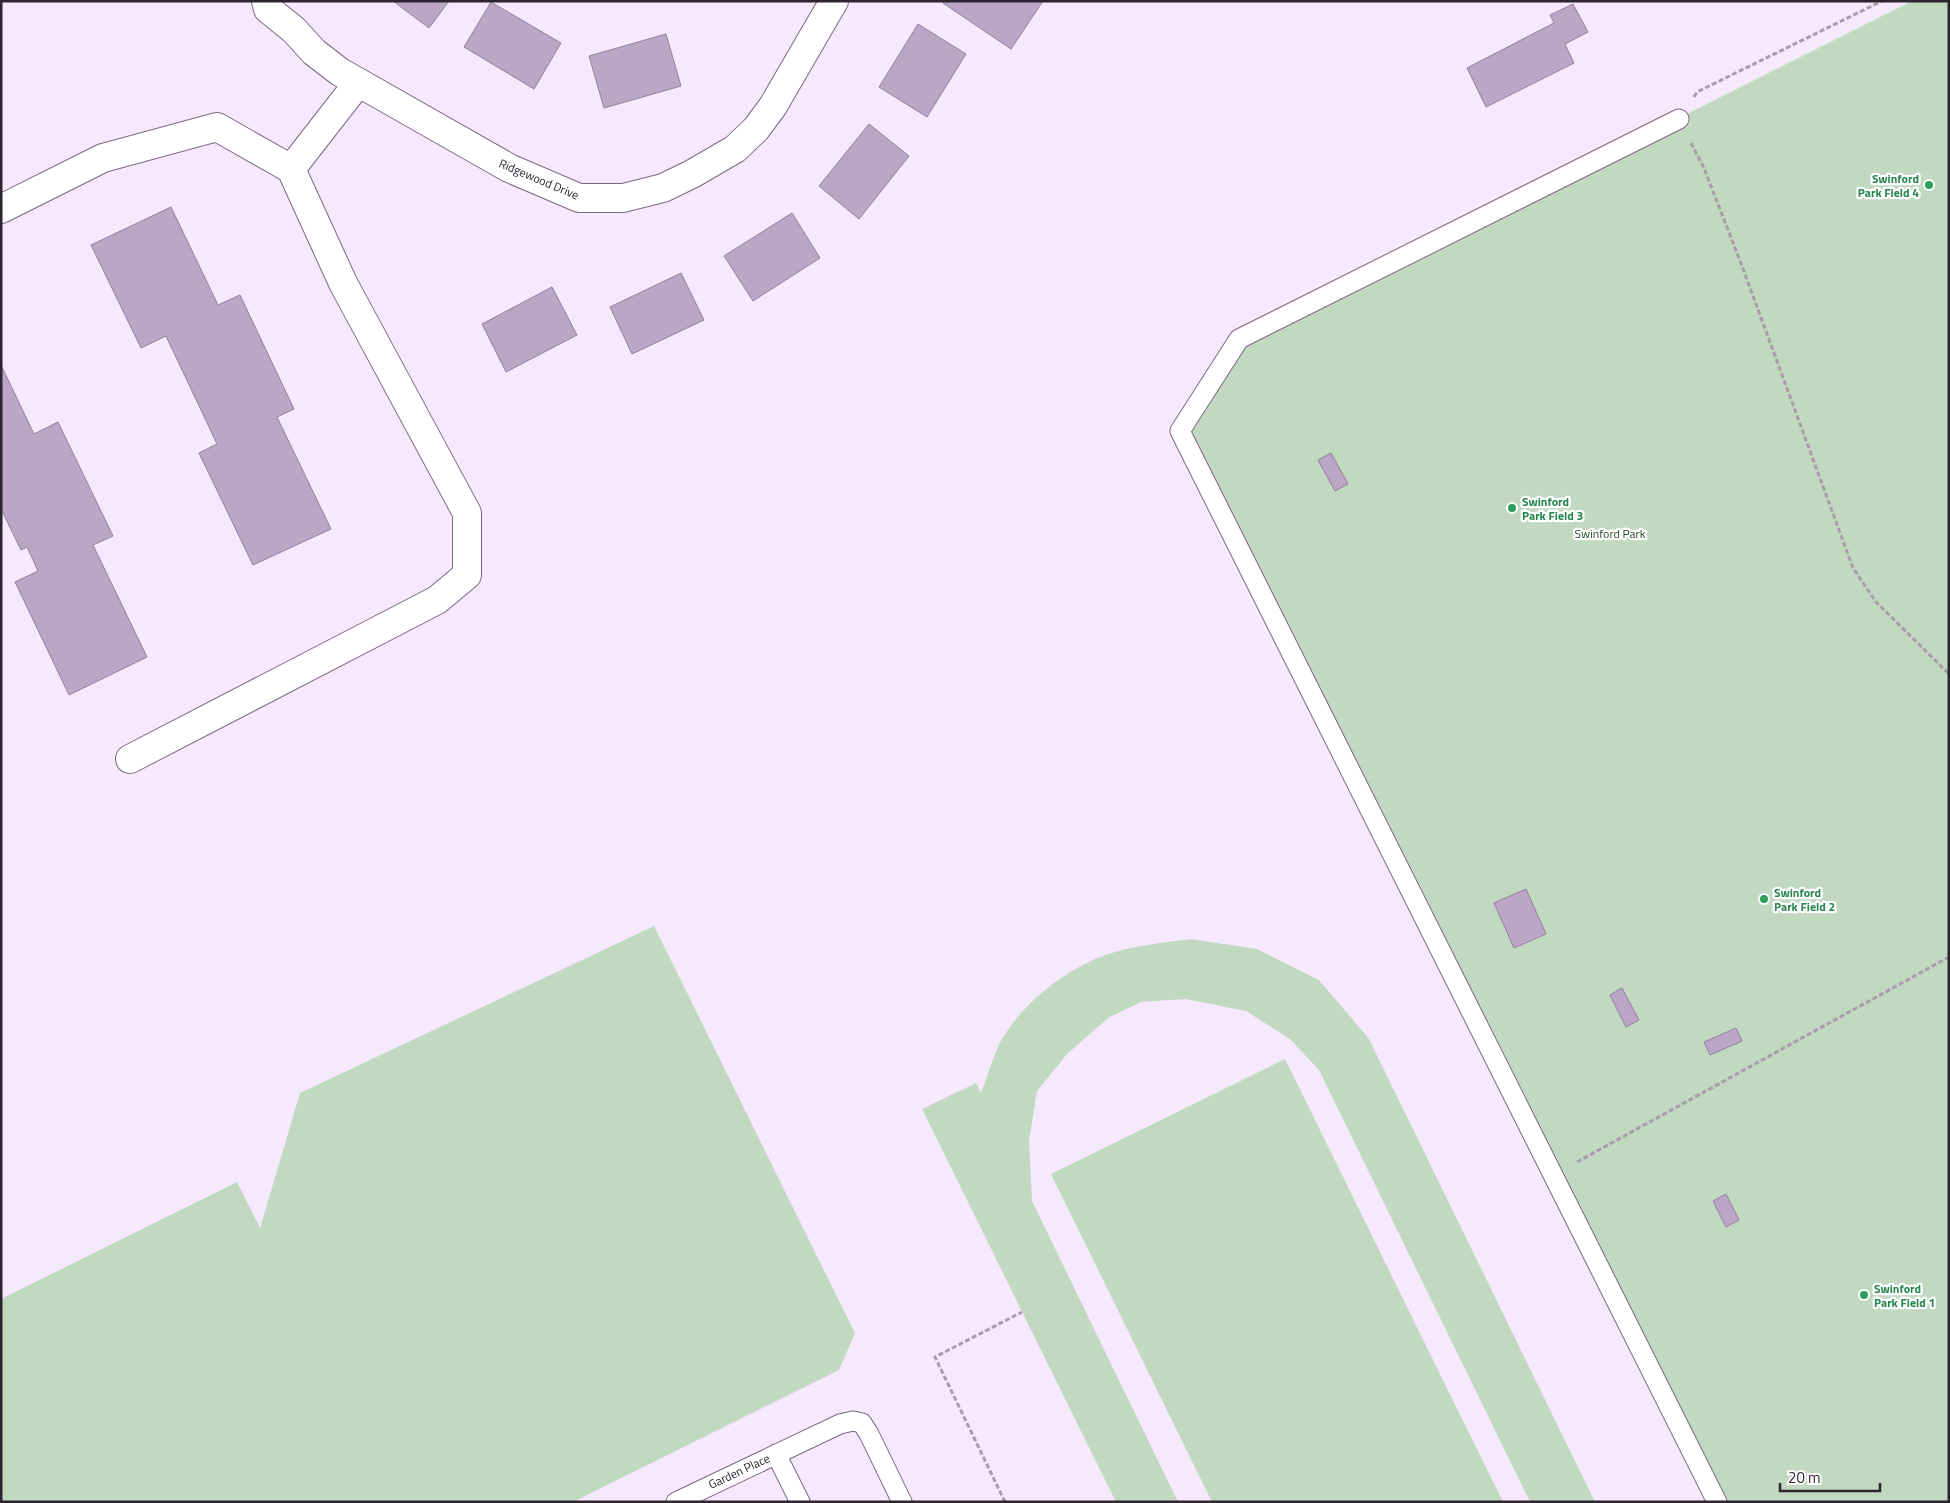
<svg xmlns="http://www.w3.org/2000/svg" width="1950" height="1503" viewBox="0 0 1950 1503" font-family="'Titillium Web',sans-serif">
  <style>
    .green { fill: #c1d9c1 }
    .building { fill: #bca6c5; stroke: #947f9d }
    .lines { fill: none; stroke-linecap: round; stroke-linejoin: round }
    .service-casing { stroke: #7c6884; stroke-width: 21 }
    .minor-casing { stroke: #7c6884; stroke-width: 30 }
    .path { stroke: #a89cad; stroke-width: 3; stroke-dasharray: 5 2.5; stroke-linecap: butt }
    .service { stroke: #fff; stroke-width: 19 }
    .minor { stroke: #fff; stroke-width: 28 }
    .leisure-dot { fill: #2e9e5b; stroke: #fff; stroke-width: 2 }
    .labels { text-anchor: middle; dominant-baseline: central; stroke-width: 4.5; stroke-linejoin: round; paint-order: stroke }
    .leisure-label { font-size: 12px; font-weight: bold; fill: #27864d; stroke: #fff; text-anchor: start }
    .street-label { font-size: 12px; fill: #2d2430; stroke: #fff }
    .park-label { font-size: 12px; fill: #1d4e23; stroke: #fff }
  </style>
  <rect width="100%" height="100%" fill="#f7e9fd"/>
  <path class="green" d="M 1912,1 L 1949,1 L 1949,1502 L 1717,1502 L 1180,431 L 1239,339 Z
    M 654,926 L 855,1333 L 839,1370 L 573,1502 L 1,1502 L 1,1299 L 237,1182 L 260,1228 L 300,1093 Z
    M 1191,939 L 1257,949 L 1319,980 L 1369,1039 L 1595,1502 L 1530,1502 L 1319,1070 L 1290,1039 L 1246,1011 L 1186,999 L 1141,1002 L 1108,1018 L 1067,1054 L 1037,1091 L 1029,1140 L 1032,1201 L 1178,1502 L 1116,1502 L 922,1109 L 976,1083 L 981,1093 C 988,1076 993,1055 1002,1039 C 1024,1003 1061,973 1100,957 C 1128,946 1161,943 1191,939 Z
    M 1285,1059 L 1503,1502 L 1212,1502 L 1051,1174 Z"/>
  <path class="building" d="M 393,1 L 449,1 L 429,28 Z
    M 945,1 L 1043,1 L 1011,49 L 943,3 Z
    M 491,2 L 561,43 L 534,89 L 464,47 Z
    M 1573,4 L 1588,32 L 1565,44 L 1574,63 L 1486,107 L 1467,68 L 1554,23 L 1550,15 Z
    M 918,24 L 966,54 L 927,117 L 879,87 Z
    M 666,34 L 681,86 L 604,108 L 589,56 Z
    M 869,124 L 909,156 L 859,219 L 819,186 Z
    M 171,207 L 218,305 L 240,295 L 294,409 L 277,417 L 331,529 L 253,565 L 199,453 L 217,444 L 166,336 L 141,348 L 91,245 Z
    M 792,213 L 820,258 L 753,301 L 724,256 Z
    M 681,273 L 704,320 L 632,354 L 610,307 Z
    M 552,287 L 577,335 L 506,372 L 482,324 Z
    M 1,365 L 34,434 L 58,422 L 113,536 L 93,545 L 147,657 L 69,695 L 15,582 L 38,571 L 27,547 L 21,550 L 1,509 Z
    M 1331,453 L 1348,484 L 1335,491 L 1318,460 Z
    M 1526,889 L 1546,934 L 1514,948 L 1494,903 Z
    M 1622,988 L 1639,1020 L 1626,1027 L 1610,995 Z
    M 1736,1028 L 1742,1041 L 1710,1055 L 1704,1042 Z
    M 1726,1194 L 1739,1220 L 1726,1227 L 1713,1201 Z"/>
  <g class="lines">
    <defs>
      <path id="service" d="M 1679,119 L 1239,339 L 1180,431 L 1717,1502
        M 776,1454 L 800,1502
        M 676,1502 L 840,1424 L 853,1421 L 862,1423 L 869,1434 L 902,1502"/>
      <path id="minor" d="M 266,1 L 268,9 L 294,30 L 314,52 L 340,72 L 509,168 L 579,198 L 623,198 L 663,188 L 692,174 L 735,149 L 756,129 L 773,106 L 834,1
        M 291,169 L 358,83
        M 1,209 L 103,158 L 217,127 L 291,169 L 343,283 L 467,513 L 467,575 L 437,600 L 130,759"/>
    </defs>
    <use href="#service" class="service-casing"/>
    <use href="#minor" class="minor-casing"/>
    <path class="path" d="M 1694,97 L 1697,92 L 1882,1
      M 1691,143 L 1704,168 L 1742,266 L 1853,568 L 1876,602 L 1949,674
      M 1577,1162 L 1949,957
      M 1005,1502 L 935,1357 L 1022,1312"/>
    <use href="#service" class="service"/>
    <use href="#minor" class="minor"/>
  </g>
  <g class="leisure-dot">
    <circle cx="1929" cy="185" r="5"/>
    <circle cx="1512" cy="508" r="5"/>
    <circle cx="1764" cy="899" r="5"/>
    <circle cx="1864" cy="1295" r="5"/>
  </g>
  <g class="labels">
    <g class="leisure-label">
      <text x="1919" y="178" text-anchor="end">Swinford<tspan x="1919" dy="14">Park Field 4</tspan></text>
      <text x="1522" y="501">Swinford<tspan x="1522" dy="14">Park Field 3</tspan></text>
      <text x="1774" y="892">Swinford<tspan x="1774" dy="14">Park Field 2</tspan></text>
      <text x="1874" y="1288">Swinford<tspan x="1874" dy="14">Park Field 1</tspan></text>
    </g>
    <g class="street-label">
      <text transform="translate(539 179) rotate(23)">Ridgewood Drive</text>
      <text transform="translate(739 1471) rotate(-25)">Garden Place</text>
    </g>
    <g class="park-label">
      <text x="1610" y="533">Swinford Park</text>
    </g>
  </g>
  <rect width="1950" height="1503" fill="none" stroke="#2d2430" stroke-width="5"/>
  <path d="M1780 1483v8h100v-8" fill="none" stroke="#2d2430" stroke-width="2.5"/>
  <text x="1788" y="1483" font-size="15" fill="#2d2430" stroke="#ffffff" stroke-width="4" paint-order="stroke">20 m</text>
</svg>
